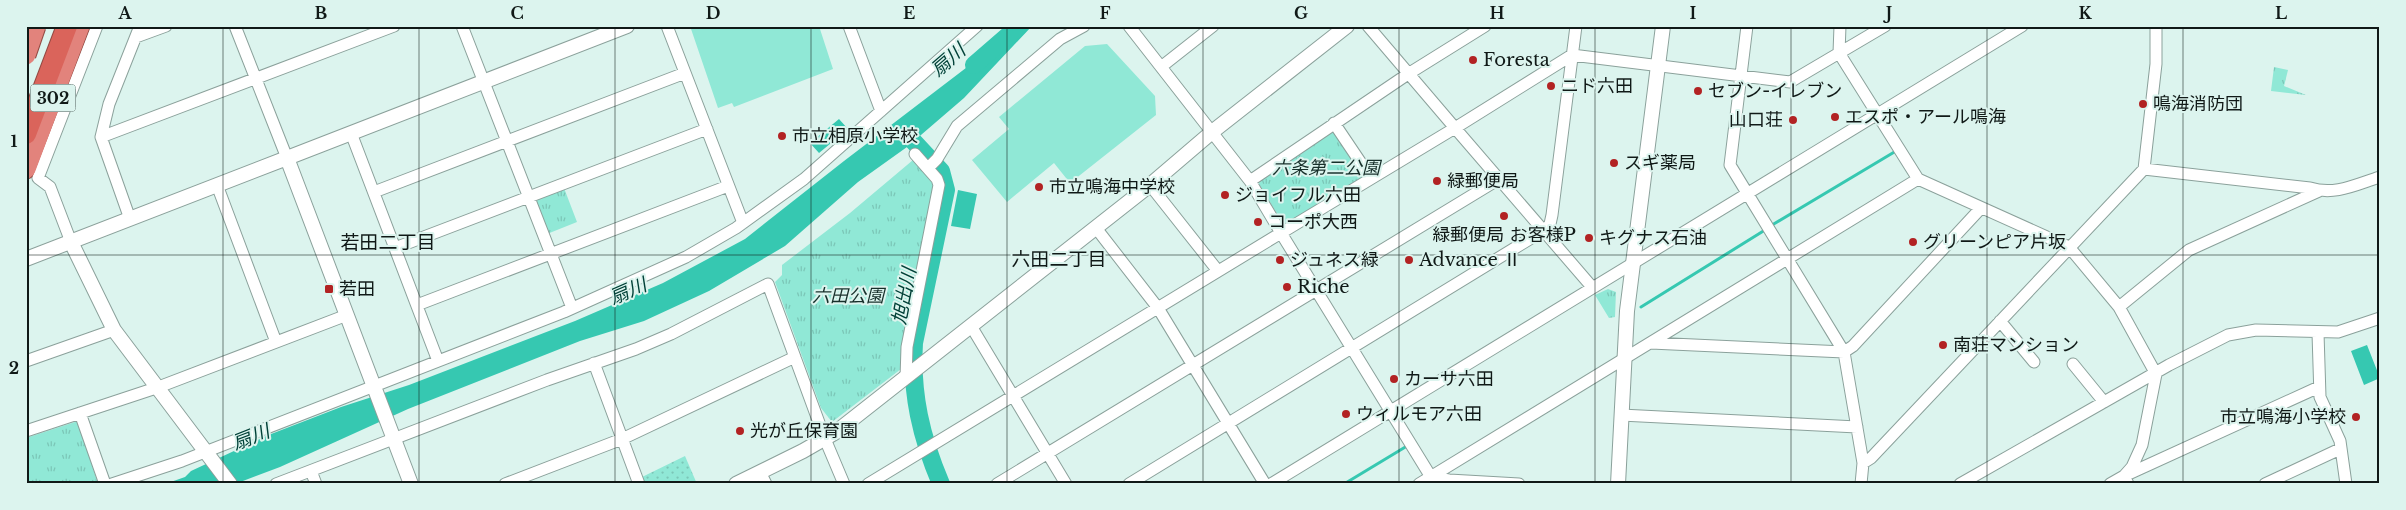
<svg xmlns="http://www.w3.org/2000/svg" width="2406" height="510" viewBox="0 0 2406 510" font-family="'Libre Baskerville','Noto Sans JP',serif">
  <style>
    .grass { fill: url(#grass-dots) }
    .park { fill: url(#park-tufts) }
    .pitch { fill: #90e8d6 }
    .water { fill: #36c8b1 }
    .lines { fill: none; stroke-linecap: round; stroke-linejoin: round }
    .stream { stroke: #36c8b1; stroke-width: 3 }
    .river { stroke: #36c8b1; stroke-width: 18 }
    .minor-casing { stroke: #8ba19b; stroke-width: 13 }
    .tertiary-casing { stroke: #8ba19b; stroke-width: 16 }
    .trunk-casing { stroke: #934a43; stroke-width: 21 }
    .motorway-casing { stroke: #934a43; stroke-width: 22 }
    .minor { stroke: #fff; stroke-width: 11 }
    .tertiary { stroke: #fff; stroke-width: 14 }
    .trunk { stroke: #e2837c; stroke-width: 19 }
    .motorway { stroke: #da645b; stroke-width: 20 }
    .trunk-bridge-casing { stroke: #934a43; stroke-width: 21; stroke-linecap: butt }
    .trunk-bridge { stroke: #e2837c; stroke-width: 19 }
    .grid { fill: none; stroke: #101917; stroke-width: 1; stroke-opacity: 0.55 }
    .poi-dot { fill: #b22223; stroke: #dcf4ee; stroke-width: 2 }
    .labels { text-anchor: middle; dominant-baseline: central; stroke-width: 4; stroke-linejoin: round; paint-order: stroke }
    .shield { fill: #dcf4ee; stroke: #4d5b58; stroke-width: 1 }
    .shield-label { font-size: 16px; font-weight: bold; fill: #101917 }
    .poi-label { font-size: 18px; fill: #101917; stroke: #dcf4ee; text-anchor: start }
    .park-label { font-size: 18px; font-style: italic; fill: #172f2a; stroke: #dcf4ee }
    .water-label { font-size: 19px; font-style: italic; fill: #004037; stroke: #dcf4ee }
    .neighbourhood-label { font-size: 19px; fill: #101917; stroke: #dcf4ee }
    .neatline { fill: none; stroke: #101917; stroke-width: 2 }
    .grid-label { font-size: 16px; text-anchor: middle; font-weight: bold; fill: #101917 }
  </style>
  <defs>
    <pattern id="grass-dots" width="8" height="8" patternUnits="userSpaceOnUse" patternTransform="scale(1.25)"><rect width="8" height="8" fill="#90e8d6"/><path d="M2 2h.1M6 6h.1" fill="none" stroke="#7bc6b7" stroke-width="1.8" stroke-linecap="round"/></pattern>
    <pattern id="park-tufts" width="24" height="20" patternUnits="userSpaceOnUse" patternTransform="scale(1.25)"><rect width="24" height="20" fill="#90e8d6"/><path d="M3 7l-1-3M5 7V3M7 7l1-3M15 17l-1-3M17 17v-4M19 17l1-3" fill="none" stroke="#7bc6b7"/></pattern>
  </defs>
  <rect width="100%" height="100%" fill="#dcf4ee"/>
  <path class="grass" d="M 685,456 L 697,484 L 645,484 L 642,477 Z"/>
  <path class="park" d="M 2274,67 L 2288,70 L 2284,86 L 2306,95 L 2271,91 Z
    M 1332,130 L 1336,132 L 1364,172 L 1363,177 L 1287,223 L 1282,222 L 1259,184 L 1260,179 Z
    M 913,160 L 917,161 L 934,180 L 901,369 L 832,422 L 821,408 L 775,282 L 782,275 L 782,265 L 850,213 Z
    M 564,188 L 577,222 L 547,234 L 536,204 L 538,198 Z
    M 1608,289 L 1616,292 L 1615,317 L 1609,318 L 1595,295 Z
    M 78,421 L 98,484 L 26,484 L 26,438 Z"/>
  <path class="pitch" d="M 690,26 L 819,26 L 833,69 L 734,107 L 732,103 L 718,108 Z
    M 1107,44 L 1155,96 L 1156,115 L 1070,183 L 1054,163 L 1007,202 L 972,160 L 1009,129 L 999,117 L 1085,46 Z"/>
  <path class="water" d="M 1021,26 L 1032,26 L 964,98 L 907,147 L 858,182 L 785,246 L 709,291 L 644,321 L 580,341 L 408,409 L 280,467 L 235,484 L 165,484 L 185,477 L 191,471 L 266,436 L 341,407 L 409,385 L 575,321 L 663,283 L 745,239 L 844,161 Z
    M 839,119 L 848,129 L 819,153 L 810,143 Z
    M 958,190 L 977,194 L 970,229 L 951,226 Z
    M 2367,345 L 2380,378 L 2364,385 L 2351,351 Z"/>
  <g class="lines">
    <path class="stream" d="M 1772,225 L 1896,151
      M 1641,307 L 1765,230
      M 1344,484 L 1407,446"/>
    <path class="river" d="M 974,65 L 1019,26
      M 902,129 L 941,171 L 946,190 L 914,343 C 911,394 921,437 941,484"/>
    <defs>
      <path id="minor" d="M 235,26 L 287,158
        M 462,26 L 572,308
        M 667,26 L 743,223
        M 849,26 L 881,111
        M 1368,26 L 1455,128 L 1572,55 L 1790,82 L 1885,26
        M 1747,26 L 1730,165 L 1844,352 L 1863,463 L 1861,484
        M 1840,26 L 1839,53 L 1918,179 L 2069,247 L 2119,307 L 2156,374 L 2142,445 L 2132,467 L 2124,476 L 2319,387
        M 136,37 L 166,26
        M 1161,67 L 1213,26
        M 1334,123 L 1371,178
        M 351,133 L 438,361
        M 101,137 L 394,26
        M 928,168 L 937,159 L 957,126 L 1060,39 L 1084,26
        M 2144,169 L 2310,188 C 2335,196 2357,184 2380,177
        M 1250,181 L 1408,74 L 1485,26
        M 217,185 L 276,342
        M 1150,185 L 1218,271
        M 374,192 L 685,73
        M 130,219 L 101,137 L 109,104 L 140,26
        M 1096,228 L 1158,308 L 1265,484
        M 71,242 L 50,187 L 38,178 L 97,26
        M 395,248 L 707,129
        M 417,305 L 728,186
        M 2119,307 L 2189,250 L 2319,191
        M 2000,321 L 2034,362
        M 971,326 L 1066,484
        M 2318,333 L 2320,397 L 2340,441 L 2346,484
        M 1651,343 L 1844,352 L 1853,346 L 1981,208
        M 26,361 L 114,330
        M 594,363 L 639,484
        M 2073,364 L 2104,402
        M 906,378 L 907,347 L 939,185 L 937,179 L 915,154
        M 80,413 L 105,484
        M 1621,415 L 1857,427
        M 26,431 L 156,388 L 347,315
        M 1863,463 L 1871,458 L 2144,169 L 2156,64 L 2156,26
        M 311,471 L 316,484
        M 760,472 L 766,484
        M 1431,477 L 1449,480 L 1519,484
        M 112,484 L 182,461 L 564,312 L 686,257 L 736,228 L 804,179 L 977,26
        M 276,484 L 547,380 L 636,349 L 671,334 L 768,284 L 825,439 L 844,484
        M 505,484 L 622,439 L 795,357
        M 868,484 L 1281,233 L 1250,181 L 1129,26
        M 997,484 L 1499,179
        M 1129,484 L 1546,229 L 1550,224 L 1552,215 L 1576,26
        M 1271,484 L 2022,26
        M 1419,484 L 1918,179
        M 1432,484 L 1431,477 L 1281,233 L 1455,128 L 1592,287
        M 1960,484 L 2169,365 L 2228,335 L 2256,330 L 2338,332 L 2380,318
        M 2110,484 L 2124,476 L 2128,484
        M 2265,484 L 2340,449"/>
      <path id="tertiary" d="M 287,158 L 627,26
        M 71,242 L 114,330 L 230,484
        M 26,259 L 287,158 L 411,484
        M 736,484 L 803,451 L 836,432 L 1150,185 L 1212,132 L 1347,26
        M 1618,484 L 1627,311 L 1663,26"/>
      <path id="trunk" d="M 26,169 L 80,26"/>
      <path id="motorway" d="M 26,134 L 67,26"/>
    </defs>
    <use href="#minor" class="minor-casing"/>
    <use href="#tertiary" class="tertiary-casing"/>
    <use href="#trunk" class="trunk-casing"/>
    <use href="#motorway" class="motorway-casing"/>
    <use href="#minor" class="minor"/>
    <use href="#tertiary" class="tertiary"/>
    <use href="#trunk" class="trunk"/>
    <use href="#motorway" class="motorway"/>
    <defs>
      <path id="trunk-bridge" d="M 26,55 L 36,26"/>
    </defs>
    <use href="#trunk-bridge" class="trunk-bridge-casing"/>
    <use href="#trunk-bridge" class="trunk-bridge"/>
  </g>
  <path class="grid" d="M 223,26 L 223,484M 419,26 L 419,484M 615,26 L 615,484M 811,26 L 811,484M 1007,26 L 1007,484M 1203,26 L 1203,484M 1399,26 L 1399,484M 1595,26 L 1595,484M 1791,26 L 1791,484M 1987,26 L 1987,484M 2183,26 L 2183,484M 26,255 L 2380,255"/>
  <g class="poi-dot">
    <circle cx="1473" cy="60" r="5"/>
    <circle cx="1551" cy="86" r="5"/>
    <circle cx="1698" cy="91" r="5"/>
    <circle cx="2143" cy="104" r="5"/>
    <circle cx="1835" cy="117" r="5"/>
    <circle cx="1793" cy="120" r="5"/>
    <circle cx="782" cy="136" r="5"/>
    <circle cx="1614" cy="163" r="5"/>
    <circle cx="1437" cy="181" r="5"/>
    <circle cx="1039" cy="187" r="5"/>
    <circle cx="1225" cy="195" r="5"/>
    <circle cx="1504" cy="216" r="5"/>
    <circle cx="1258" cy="222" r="5"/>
    <circle cx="1589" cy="238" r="5"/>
    <circle cx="1913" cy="242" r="5"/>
    <circle cx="1280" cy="260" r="5"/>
    <circle cx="1409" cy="260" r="5"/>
    <circle cx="1287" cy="287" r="5"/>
    <rect x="324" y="284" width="10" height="10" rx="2.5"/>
    <circle cx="1943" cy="345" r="5"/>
    <circle cx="1394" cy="379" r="5"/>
    <circle cx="1346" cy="414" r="5"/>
    <circle cx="2356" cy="417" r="5"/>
    <circle cx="740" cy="431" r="5"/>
  </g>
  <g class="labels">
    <rect class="shield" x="30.5" y="84.5" width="45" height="27" rx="4"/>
    <g class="shield-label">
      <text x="53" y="98">302</text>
    </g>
    <g class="poi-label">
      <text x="1483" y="60">Foresta</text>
      <text x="1561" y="86">ニド六田</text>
      <text x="1708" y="91">セブン-イレブン</text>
      <text x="2153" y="104">鳴海消防団</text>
      <text x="1845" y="117">エスポ・アール鳴海</text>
      <text x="1783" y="120" text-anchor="end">山口荘</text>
      <text x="792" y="136">市立相原小学校</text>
      <text x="1624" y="163">スギ薬局</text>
      <text x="1447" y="181">緑郵便局</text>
      <text x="1049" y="187">市立鳴海中学校</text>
      <text x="1235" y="195">ジョイフル六田</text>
      <text x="1268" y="222">コーポ大西</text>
      <text x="1504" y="235" text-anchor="middle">緑郵便局 お客様P</text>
      <text x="1599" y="238">キグナス石油</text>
      <text x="1923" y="242">グリーンピア片坂</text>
      <text x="1290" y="260">ジュネス緑</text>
      <text x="1419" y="260">Advance Ⅱ</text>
      <text x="1297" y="287">Riche</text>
      <text x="339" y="289">若田</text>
      <text x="1953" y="345">南荘マンション</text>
      <text x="1404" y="379">カーサ六田</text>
      <text x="1356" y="414">ウィルモア六田</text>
      <text x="2346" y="417" text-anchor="end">市立鳴海小学校</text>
      <text x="750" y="431">光が丘保育園</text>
    </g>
    <g class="park-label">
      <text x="1326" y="168">六条第二公園</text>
      <text x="848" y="296">六田公園</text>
    </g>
    <g class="water-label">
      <text transform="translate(948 60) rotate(-41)">扇川</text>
      <text transform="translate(628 291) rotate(-23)">扇川</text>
      <text transform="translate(904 296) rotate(-79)">旭出川</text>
      <text transform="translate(251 437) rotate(-21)">扇川</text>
    </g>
    <g class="neighbourhood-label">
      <text x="388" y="242">若田二丁目</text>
      <text x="1059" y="259">六田二丁目</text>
    </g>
  </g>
  <rect width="2406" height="510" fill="none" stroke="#dcf4ee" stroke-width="55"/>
  <rect x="28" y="28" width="2350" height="454" class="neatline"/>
  <g class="grid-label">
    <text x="125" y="19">A</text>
    <text x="321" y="19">B</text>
    <text x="517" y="19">C</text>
    <text x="713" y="19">D</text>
    <text x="909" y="19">E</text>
    <text x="1105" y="19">F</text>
    <text x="1301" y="19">G</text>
    <text x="1497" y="19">H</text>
    <text x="1693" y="19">I</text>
    <text x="1889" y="19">J</text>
    <text x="2085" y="19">K</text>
    <text x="2281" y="19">L</text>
    <text x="14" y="147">1</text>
    <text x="14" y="374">2</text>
  </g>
</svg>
